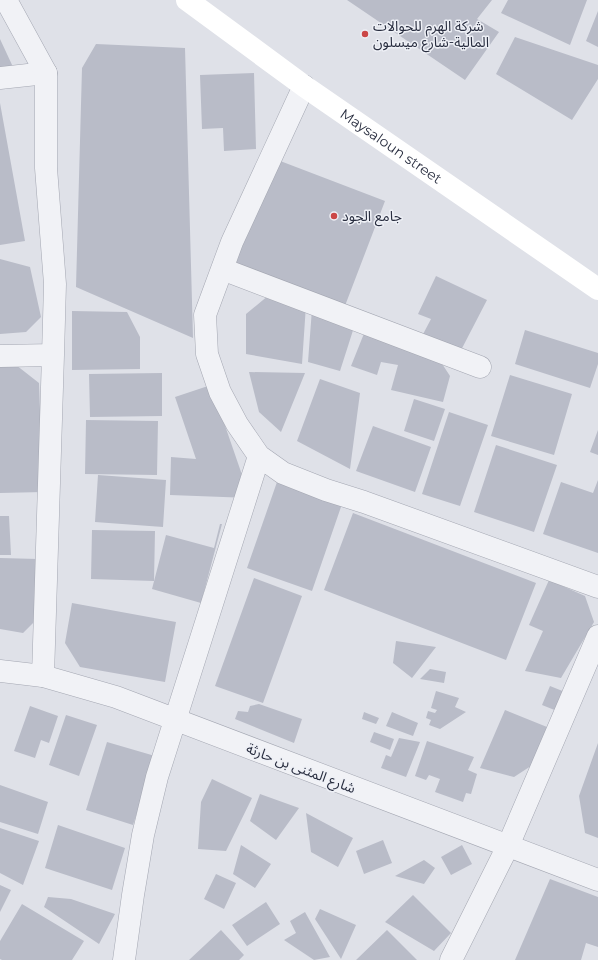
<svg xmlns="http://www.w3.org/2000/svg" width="598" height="960" viewBox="0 0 598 960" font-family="Montserrat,'Noto Sans Arabic',sans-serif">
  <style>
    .building { fill: #b9bcc8 }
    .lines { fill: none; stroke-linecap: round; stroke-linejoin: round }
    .minor-casing { stroke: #a4a7b2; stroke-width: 23 }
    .tertiary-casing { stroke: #a4a7b2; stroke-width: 23 }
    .minor { stroke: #f1f2f6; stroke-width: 22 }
    .tertiary { stroke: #f1f2f6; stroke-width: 22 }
    .secondary { stroke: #fff; stroke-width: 22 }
    .poi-dot { fill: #cb4646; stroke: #eef0f6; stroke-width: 1.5 }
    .labels { text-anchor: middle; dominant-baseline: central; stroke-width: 3; stroke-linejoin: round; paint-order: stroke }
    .poi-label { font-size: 14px; fill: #282d3f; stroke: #eef0f6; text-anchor: start }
    .street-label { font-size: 14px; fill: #282d3f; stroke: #eef0f6 }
  </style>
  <rect width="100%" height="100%" fill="#dfe1e8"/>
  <path class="building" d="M 347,0 L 492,0 L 477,19 L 499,32 L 465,80 Z
    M 508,0 L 587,0 L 570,45 L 501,13 Z
    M 598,11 L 598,47 L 586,41 Z
    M 515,37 L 598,65 L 598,79 L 572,120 L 496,74 Z
    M 0,39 L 13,67 L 0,68 Z
    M 96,44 L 185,48 L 193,338 L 76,287 L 82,68 Z
    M 254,73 L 256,149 L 224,151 L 223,128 L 202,129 L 200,75 Z
    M 0,103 L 25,241 L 0,245 Z
    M 275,159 L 385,201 L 343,311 L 232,268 Z
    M 0,259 L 30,267 L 41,317 L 26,332 L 0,334 Z
    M 436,276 L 487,300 L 458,356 L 421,338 L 431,319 L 418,314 Z
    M 269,295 L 306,305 L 302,364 L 246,354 L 246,314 Z
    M 312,309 L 356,321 L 340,371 L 308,362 Z
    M 72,311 L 127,312 L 140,337 L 140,369 L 72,370 Z
    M 367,326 L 433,350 L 450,376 L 443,402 L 391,390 L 398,365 L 381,362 L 377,375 L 351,366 Z
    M 525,330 L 598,353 L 598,364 L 590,388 L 515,364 Z
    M 16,365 L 39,383 L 43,492 L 0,493 L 0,366 Z
    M 249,372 L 305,373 L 281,432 L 259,412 Z
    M 162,373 L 162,416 L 90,417 L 89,374 Z
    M 510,375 L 572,394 L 554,455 L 491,436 Z
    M 320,379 L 360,393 L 350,469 L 297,441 Z
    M 211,385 L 250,498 L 170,495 L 171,457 L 196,459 L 175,397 Z
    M 414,399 L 445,409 L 434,441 L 404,431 Z
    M 449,412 L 488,425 L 460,506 L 422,494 Z
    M 86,420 L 158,421 L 157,475 L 85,474 Z
    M 373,426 L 431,447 L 415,492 L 356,471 Z
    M 598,430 L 598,455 L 590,452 Z
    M 496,445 L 557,465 L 534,532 L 474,512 Z
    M 98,475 L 166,480 L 163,527 L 95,522 Z
    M 598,480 L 598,553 L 543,534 L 561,482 L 593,493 Z
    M 277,482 L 342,504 L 312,591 L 247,568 Z
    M 353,513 L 536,583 L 506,660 L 324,590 Z
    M 0,516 L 9,516 L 11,555 L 0,555 Z
    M 220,524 L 222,524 L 201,603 L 152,589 L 166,535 L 214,548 Z
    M 92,530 L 155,531 L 154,581 L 91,579 Z
    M 0,558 L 38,559 L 38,618 L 23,633 L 0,629 Z
    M 254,578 L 302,596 L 263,703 L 215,686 Z
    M 549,580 L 585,596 L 594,622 L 561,678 L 525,671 L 543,631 L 529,625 Z
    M 72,603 L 176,622 L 165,682 L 80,667 L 65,643 Z
    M 396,641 L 436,647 L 412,678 L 393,663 Z
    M 430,669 L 446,672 L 444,683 L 420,679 Z
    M 550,686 L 565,692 L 557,711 L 542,705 Z
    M 436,691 L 459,698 L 455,707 L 466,712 L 440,729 L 429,725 L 431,720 L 426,718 L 428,711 L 435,713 L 437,710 L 431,708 Z
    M 259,704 L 302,719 L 294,743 L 235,719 L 238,711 L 248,712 L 250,706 Z
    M 30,706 L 58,716 L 49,743 L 41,740 L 35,758 L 14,751 Z
    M 505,710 L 547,727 L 534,764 L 514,777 L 480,768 Z
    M 364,712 L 379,718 L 376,724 L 362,719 Z
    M 392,712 L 418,723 L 413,736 L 386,726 Z
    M 66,715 L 97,725 L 79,776 L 49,765 Z
    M 374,732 L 394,739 L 390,750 L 370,742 Z
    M 399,738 L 420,742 L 406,777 L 381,768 L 386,755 L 391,757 Z
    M 427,741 L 474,757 L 468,770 L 477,774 L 471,794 L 466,793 L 463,802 L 435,792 L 440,779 L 429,775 L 426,780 L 415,776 Z
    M 107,742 L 155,756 L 133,825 L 86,810 Z
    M 598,743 L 598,838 L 585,833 L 579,796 Z
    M 212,779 L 252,798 L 226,851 L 198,849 L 201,802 Z
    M 0,785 L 48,802 L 38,834 L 0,822 Z
    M 260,794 L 299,808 L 276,840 L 250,821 Z
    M 306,813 L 353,838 L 338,867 L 311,852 Z
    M 58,825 L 125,848 L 112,890 L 45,868 Z
    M 0,828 L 39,841 L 23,885 L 0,873 Z
    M 383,840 L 392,863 L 364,874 L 356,851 Z
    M 241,845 L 271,864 L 255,888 L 233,874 Z
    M 462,845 L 472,864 L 451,875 L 441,857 Z
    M 424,860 L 435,868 L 424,884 L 395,876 Z
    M 216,874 L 236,883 L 224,909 L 204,899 Z
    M 550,879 L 598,897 L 598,947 L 586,943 L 581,960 L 515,960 Z
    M 0,885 L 11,890 L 0,912 Z
    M 413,895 L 451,933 L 434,951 L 385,922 Z
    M 48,897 L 71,899 L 115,914 L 99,944 L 44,907 Z
    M 266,902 L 280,924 L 247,946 L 232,925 Z
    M 22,904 L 84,941 L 72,960 L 2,960 L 0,959 L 0,941 Z
    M 320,909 L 356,925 L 341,959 L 315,919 Z
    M 305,912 L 330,957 L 314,960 L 284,940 L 296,933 L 290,921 Z
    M 221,930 L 244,955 L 239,960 L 189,960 Z
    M 387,930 L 417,960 L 356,960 Z"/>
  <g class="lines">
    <defs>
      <path id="minor" d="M 0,78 L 46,73
        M 304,86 L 232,242 L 205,315 L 207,354 L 220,392 L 237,424 L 259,456 L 283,473 L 326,490 L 364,502 L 598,587
        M 222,269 L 480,367
        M 0,671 L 43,676 L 116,697 L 598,880
        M 124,960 L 133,895 L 143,835 L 157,777 L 259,456"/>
      <path id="tertiary" d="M 6,0 L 46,73 L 46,168 L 55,284 L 53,355 L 43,676
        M 0,356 L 53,355
        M 451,960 L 508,846 L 598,636"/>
    </defs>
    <use href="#minor" class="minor-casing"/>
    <use href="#tertiary" class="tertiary-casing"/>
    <use href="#minor" class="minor"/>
    <use href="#tertiary" class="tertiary"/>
    <path class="secondary" id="s1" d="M 187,0 L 304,86 L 598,289"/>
  </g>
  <g class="poi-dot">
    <circle cx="365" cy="34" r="4"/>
    <circle cx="334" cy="216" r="4"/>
  </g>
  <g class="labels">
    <g class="poi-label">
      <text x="373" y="26">شركة الهرم للحوالات<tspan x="373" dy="16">المالية-شارع ميسلون</tspan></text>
      <text x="342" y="216">جامع الجود</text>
    </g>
    <g class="street-label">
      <text stroke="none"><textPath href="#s1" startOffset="251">Maysaloun street</textPath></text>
      <text transform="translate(301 768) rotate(21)">شارع المثنى بن حارثة</text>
    </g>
  </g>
</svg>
